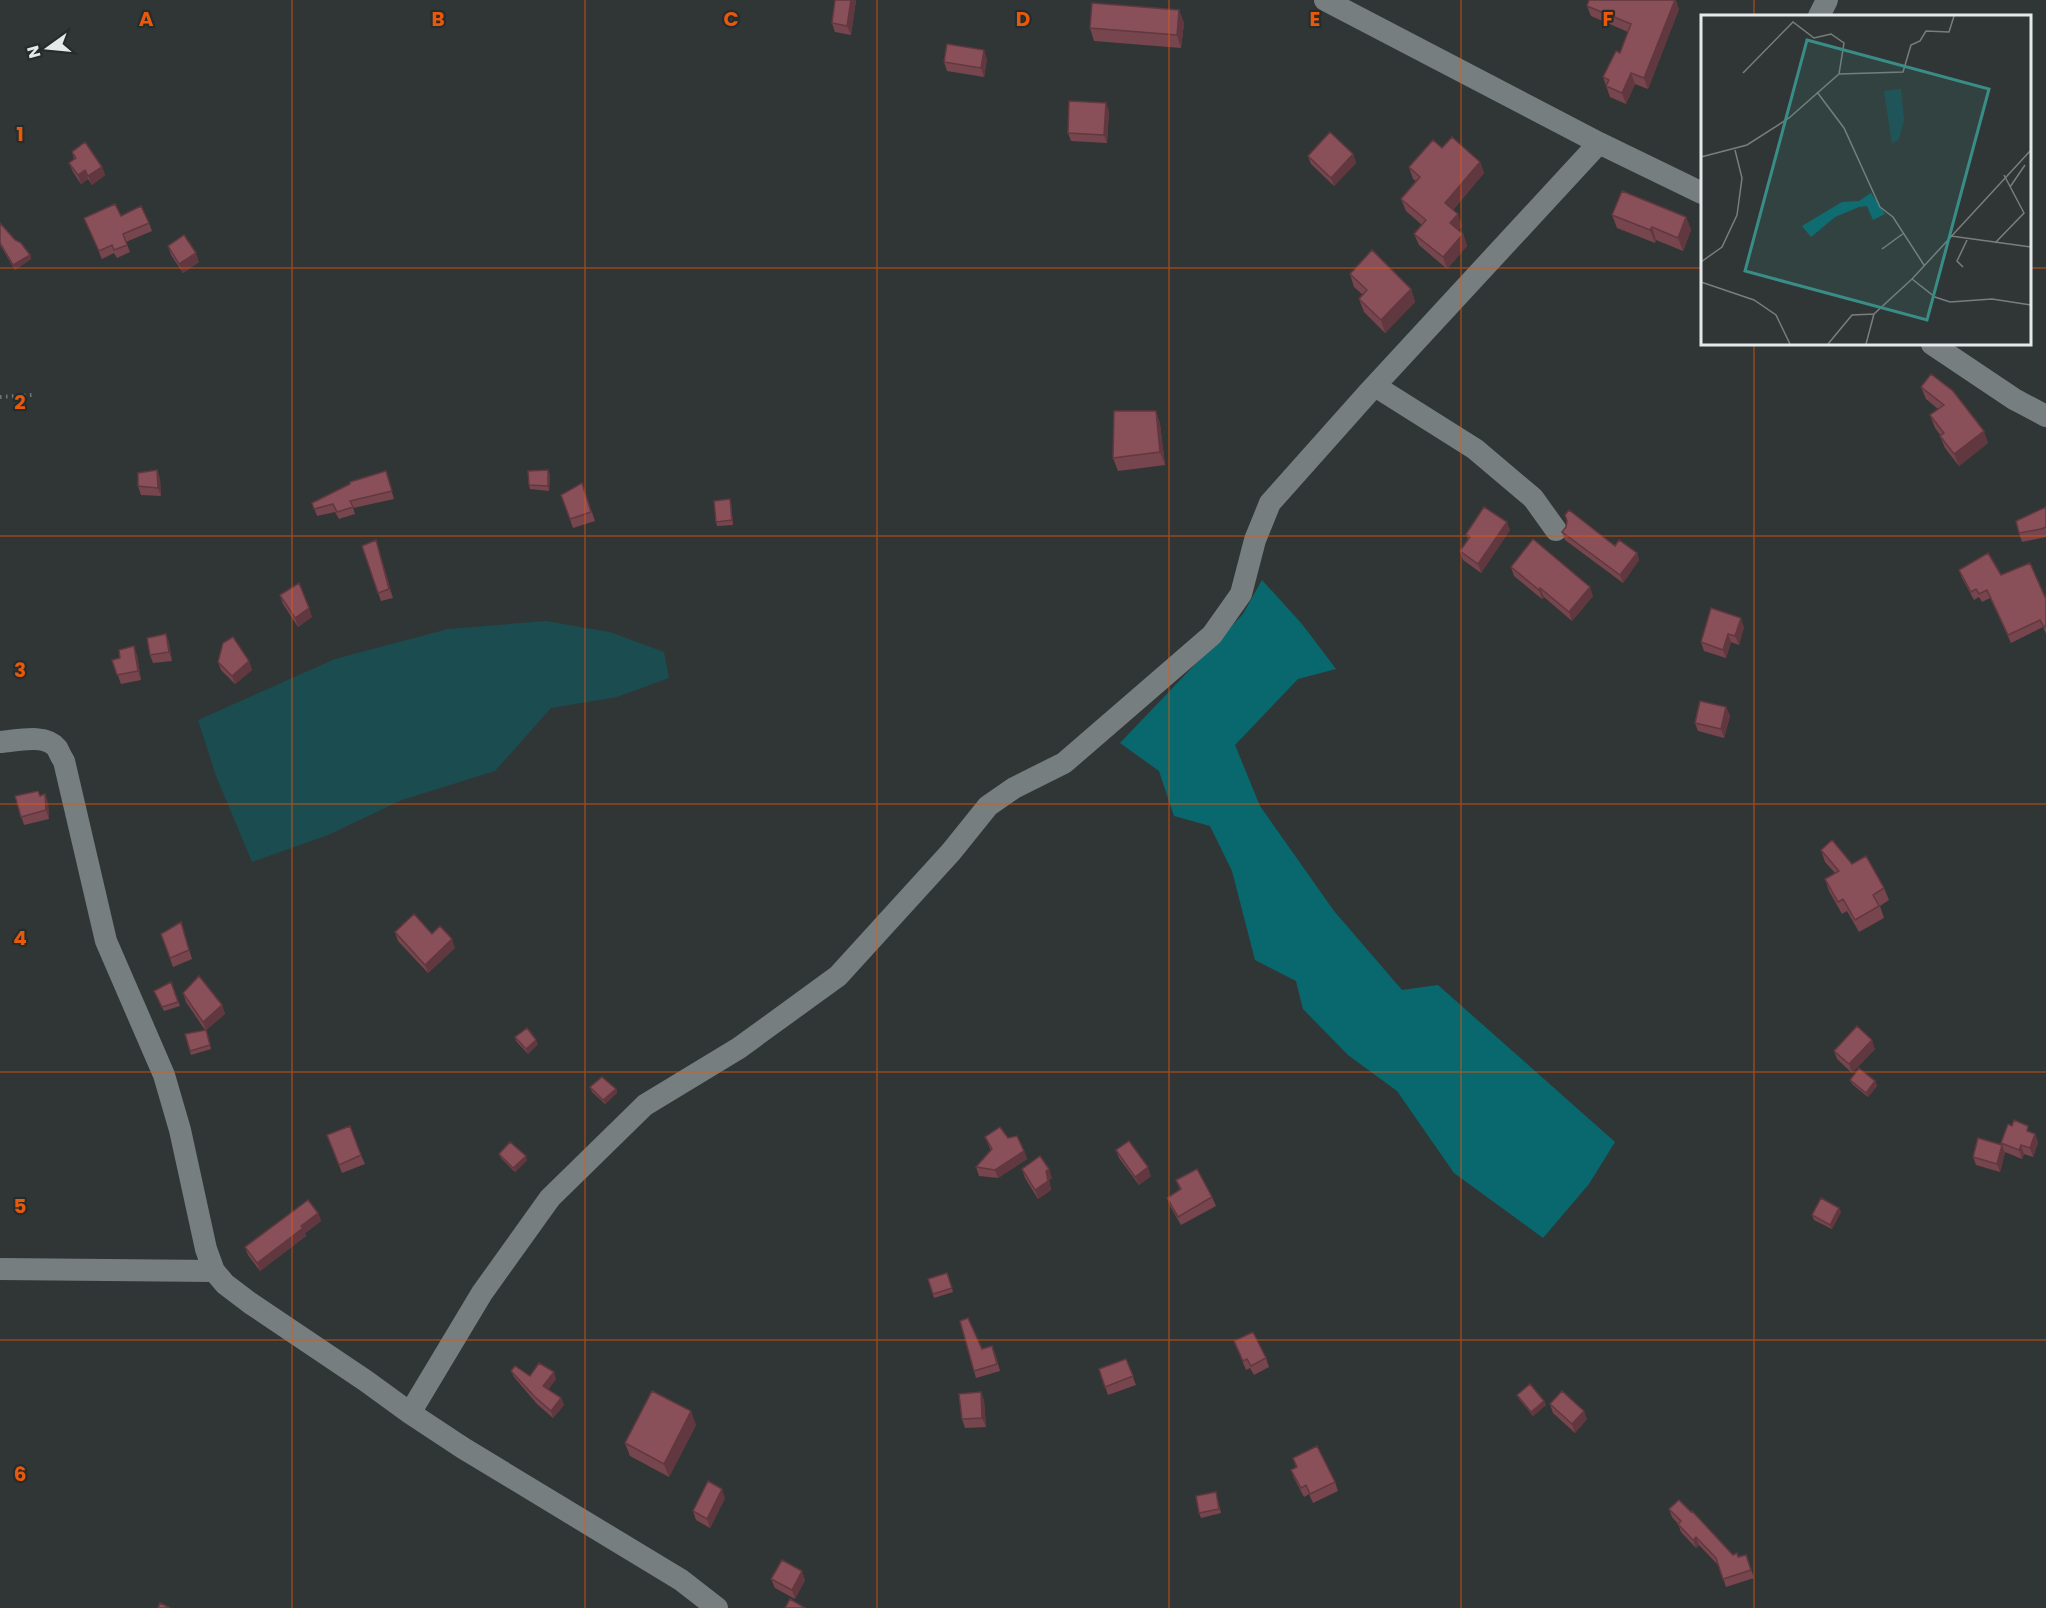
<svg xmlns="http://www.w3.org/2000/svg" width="2046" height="1608" viewBox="0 0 2046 1608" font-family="Poppins,sans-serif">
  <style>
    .green { fill: #1b4c50 }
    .forest { fill: #08686e }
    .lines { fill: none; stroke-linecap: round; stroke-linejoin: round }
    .path { stroke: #727777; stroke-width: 4; stroke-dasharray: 1.5 4.5; stroke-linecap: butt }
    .street { stroke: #777e7f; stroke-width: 22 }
    .wall { fill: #77454d }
    .shaded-wall { fill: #61383f }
    .building { fill: #8a505a; stroke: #61383f; stroke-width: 1.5 }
    .grid { fill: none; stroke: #e8590c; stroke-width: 1.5; stroke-opacity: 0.55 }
    .inset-road { fill: none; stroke: #787e7e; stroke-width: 1.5 }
    .view { fill: #3a8d87; fill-opacity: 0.15; stroke: #3a8d87; stroke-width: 3 }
    .inset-edge { fill: none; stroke: #e5e9e9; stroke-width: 3 }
    .grid-label { font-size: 20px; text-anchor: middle; font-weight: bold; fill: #e8590c; stroke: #262c2c; stroke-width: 4.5; stroke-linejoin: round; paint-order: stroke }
  </style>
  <rect width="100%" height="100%" fill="#303636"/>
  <path class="green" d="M 546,621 L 610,632 L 664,652 L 669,678 L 617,697 L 551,708 L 495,771 L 402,800 L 328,835 L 252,862 L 216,776 L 198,720 L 335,659 L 448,629 Z"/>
  <path class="forest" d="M 1262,580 L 1302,624 L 1336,669 L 1298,679 L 1235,745 L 1260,806 L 1334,911 L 1402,990 L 1438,985 L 1615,1142 L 1589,1184 L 1543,1238 L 1454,1173 L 1397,1091 L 1348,1055 L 1303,1009 L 1296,981 L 1255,960 L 1232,871 L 1210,826 L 1174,816 L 1159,771 L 1120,743 L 1243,614 Z"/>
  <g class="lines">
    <path class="path" d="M 0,397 L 32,395"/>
    <path class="street" d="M 1325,0 L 1599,143 L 1702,193
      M 1819,16 L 1827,0
      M 1932,344 L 2014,399 L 2046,416
      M 1375,386 L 1475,449 L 1533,498 L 1556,530
      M 0,742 C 16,741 45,733 57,748 C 59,752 61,757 64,761 L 106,941 L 164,1075 L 180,1130 L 206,1249 L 214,1271 L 225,1284 L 250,1303 L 366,1381 L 410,1413 L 463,1448 L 681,1580 L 717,1608
      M 0,1269 L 214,1271
      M 410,1413 L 482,1293 L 550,1198 L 645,1105 L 739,1048 L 838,976 L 951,852 L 988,806 L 1014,788 L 1064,763 L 1212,635 L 1241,594 L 1255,540 L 1270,503 L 1368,393 L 1599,143"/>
  </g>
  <path class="wall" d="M 856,0 L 851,35 L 835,32 L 832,23 Z
    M 1587,6 L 1679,9 L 1648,89 L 1635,84 L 1626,104 L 1610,97 L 1603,77 L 1620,53 L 1628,32 L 1591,16 Z
    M 1179,10 L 1184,23 L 1181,48 L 1094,41 L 1090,28 Z
    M 987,59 L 984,77 L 947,71 L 944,62 Z
    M 1109,111 L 1107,143 L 1071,141 L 1068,133 Z
    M 1442,148 L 1480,162 L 1484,173 L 1453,210 L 1462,226 L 1458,230 L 1463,234 L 1467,246 L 1447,269 L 1419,245 L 1414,234 L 1422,225 L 1406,211 L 1401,199 L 1416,181 L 1413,179 L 1409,167 Z
    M 72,152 L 102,167 L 105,175 L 92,185 L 88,179 L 81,184 L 73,172 L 69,163 L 74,159 Z
    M 1353,154 L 1356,163 L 1334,186 L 1311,164 L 1308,156 Z
    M 1612,215 L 1686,217 L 1691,230 L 1683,251 L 1656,240 L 1655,243 L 1617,228 Z
    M 121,216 L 149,223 L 152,231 L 126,242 L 130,252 L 117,258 L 114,253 L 102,259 L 84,218 Z
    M 0,223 L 15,240 L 30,255 L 31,259 L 15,270 L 0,245 Z
    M 168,246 L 199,262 L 183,273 L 171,255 Z
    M 1350,274 L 1411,289 L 1415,302 L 1385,333 L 1364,312 L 1359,299 L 1363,295 L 1354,287 Z
    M 1931,374 L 1988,443 L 1959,466 L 1945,448 L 1940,436 L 1941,436 L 1935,428 L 1930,415 L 1938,409 L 1926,399 L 1921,387 Z
    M 1156,411 L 1160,424 L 1165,465 L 1118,471 L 1113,458 Z
    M 157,470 L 160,479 L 161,496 L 141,495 L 138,486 Z
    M 548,470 L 550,475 L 549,491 L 530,489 L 529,485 Z
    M 388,479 L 394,499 L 353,508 L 355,514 L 339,519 L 335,512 L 317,516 L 312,503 Z
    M 582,483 L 595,521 L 573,528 L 561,495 Z
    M 731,503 L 733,525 L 717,526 L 716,522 Z
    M 2046,507 L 2046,537 L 2022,542 L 2019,533 Z
    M 1566,527 L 1637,553 L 1639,560 L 1623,583 L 1565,540 L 1562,532 Z
    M 1510,530 L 1481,573 L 1463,560 L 1460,551 L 1468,539 L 1466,534 Z
    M 376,540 L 393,598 L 381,601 L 362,546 Z
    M 1511,567 L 1593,596 L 1572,621 L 1544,597 L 1542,599 L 1514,576 Z
    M 1959,570 L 2001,575 L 2045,597 L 2046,596 L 2046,634 L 2043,627 L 2011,643 L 1990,598 L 1982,602 L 1979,597 L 1974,600 L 1962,578 Z
    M 280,595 L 312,617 L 298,627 L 283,604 Z
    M 1744,627 L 1739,645 L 1731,642 L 1726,658 L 1704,651 L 1701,642 Z
    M 166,634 L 169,643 L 172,661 L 153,663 L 150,655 Z
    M 137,655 L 141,680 L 121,684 L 112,660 Z
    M 249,661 L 252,670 L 235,684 L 221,670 L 218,662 Z
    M 1726,707 L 1730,716 L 1724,738 L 1698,731 L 1695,723 Z
    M 45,794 L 48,803 L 49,819 L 24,825 L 15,796 L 40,796 Z
    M 1821,850 L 1852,864 L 1884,888 L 1889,900 L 1880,906 L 1884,918 L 1859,932 L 1847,911 L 1842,914 L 1829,891 L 1825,879 L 1835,873 L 1825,862 Z
    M 181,922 L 192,959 L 173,967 L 161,934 Z
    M 395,932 L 432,934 L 455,948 L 428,973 L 398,941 Z
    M 171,982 L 180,1006 L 164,1011 L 154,991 Z
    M 183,993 L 222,1005 L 225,1014 L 206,1030 L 211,1049 L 191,1055 L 185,1034 L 205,1030 L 186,1002 Z
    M 515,1037 L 538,1044 L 528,1054 L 516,1041 Z
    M 1875,1049 L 1852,1073 L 1837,1059 L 1834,1051 Z
    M 1850,1080 L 1875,1081 L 1877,1086 L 1868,1097 L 1852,1084 Z
    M 590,1087 L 616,1089 L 617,1093 L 605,1104 L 592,1092 Z
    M 2031,1133 L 2035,1134 L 2038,1143 L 2033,1157 L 2024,1154 L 2022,1159 L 2005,1152 L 2000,1172 L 1976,1165 L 1973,1157 Z
    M 327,1135 L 361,1155 L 365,1164 L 342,1173 Z
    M 985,1137 L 1008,1138 L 1024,1151 L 1027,1159 L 998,1178 L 979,1176 L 976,1167 L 991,1151 Z
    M 1116,1150 L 1151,1176 L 1139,1185 L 1119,1158 Z
    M 499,1154 L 527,1160 L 515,1172 L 501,1158 Z
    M 1022,1169 L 1052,1178 L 1049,1180 L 1051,1190 L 1038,1199 L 1025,1178 Z
    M 1176,1180 L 1212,1197 L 1216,1206 L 1181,1225 L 1170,1206 L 1167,1198 L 1180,1190 Z
    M 1841,1212 L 1832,1229 L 1814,1220 L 1812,1215 Z
    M 318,1213 L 321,1221 L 305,1233 L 306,1236 L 260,1271 L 248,1255 L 245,1247 Z
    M 947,1273 L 953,1292 L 934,1298 L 928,1279 Z
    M 1234,1341 L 1266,1358 L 1269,1367 L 1254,1375 L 1250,1368 L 1246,1370 Z
    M 982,1349 L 995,1353 L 1000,1371 L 976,1378 L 974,1371 Z
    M 1126,1359 L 1136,1385 L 1108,1395 L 1099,1369 Z
    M 511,1371 L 530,1376 L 556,1379 L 548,1389 L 561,1398 L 564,1405 L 553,1418 L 537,1404 L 514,1377 Z
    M 981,1392 L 984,1401 L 986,1427 L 965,1428 L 962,1419 Z
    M 1517,1395 L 1544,1401 L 1546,1405 L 1533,1416 L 1519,1399 Z
    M 1550,1404 L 1587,1419 L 1575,1433 L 1553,1413 Z
    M 696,1425 L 669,1477 L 630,1456 L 625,1443 Z
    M 1293,1458 L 1335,1482 L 1338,1491 L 1313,1503 L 1309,1494 L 1304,1497 L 1294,1478 L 1291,1470 L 1296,1467 Z
    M 1217,1497 L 1221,1513 L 1201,1518 L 1199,1513 Z
    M 725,1498 L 710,1528 L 696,1520 L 693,1511 Z
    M 1669,1509 L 1733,1555 L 1738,1557 L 1746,1555 L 1754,1578 L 1726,1587 L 1719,1566 L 1699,1545 L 1696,1548 L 1681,1532 L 1678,1524 L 1672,1517 Z
    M 771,1579 L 805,1580 L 795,1599 L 775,1588 Z"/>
  <path class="shaded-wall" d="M 851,0 L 856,0 L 851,35 L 847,26 Z
    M 1675,0 L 1676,0 L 1679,9 L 1648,89 L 1644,78 Z
    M 1179,10 L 1184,23 L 1181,48 L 1177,35 Z
    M 984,50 L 987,59 L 984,77 L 981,68 Z
    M 1631,73 L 1635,84 L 1626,104 L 1622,93 Z
    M 1106,103 L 1109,111 L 1107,143 L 1104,135 Z
    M 1353,154 L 1356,163 L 1334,186 L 1331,178 Z
    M 1480,162 L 1484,173 L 1449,214 L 1445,203 Z
    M 102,167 L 105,175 L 92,185 L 88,176 Z
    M 85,170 L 88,179 L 81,184 L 78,175 Z
    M 1458,214 L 1462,226 L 1454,235 L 1450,223 Z
    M 1686,217 L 1691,230 L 1683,251 L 1678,238 Z
    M 1652,227 L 1656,240 L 1655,243 L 1650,230 Z
    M 1463,234 L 1467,246 L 1447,269 L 1443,257 Z
    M 196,253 L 199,262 L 183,273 L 179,264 Z
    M 30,255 L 31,259 L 15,270 L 13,265 Z
    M 1411,289 L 1415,302 L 1385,333 L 1381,320 Z
    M 1156,411 L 1160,424 L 1165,465 L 1160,452 Z
    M 1984,431 L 1988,443 L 1959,466 L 1954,454 Z
    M 157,470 L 160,479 L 161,496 L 158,488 Z
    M 548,470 L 550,475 L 549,491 L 548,486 Z
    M 730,499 L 731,503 L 733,525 L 732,520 Z
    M 1507,522 L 1510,530 L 1481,573 L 1478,564 Z
    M 376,540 L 379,549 L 393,598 L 389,589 Z
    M 1637,553 L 1639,560 L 1623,583 L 1620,575 Z
    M 1590,587 L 1593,596 L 1572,621 L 1569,612 Z
    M 1540,588 L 1544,597 L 1542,599 L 1539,590 Z
    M 309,608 L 312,617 L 298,627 L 295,618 Z
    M 1741,618 L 1744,627 L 1739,645 L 1735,636 Z
    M 166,634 L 169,643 L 172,661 L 169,652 Z
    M 1728,634 L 1731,642 L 1726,658 L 1723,650 Z
    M 134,646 L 137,655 L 141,680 L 138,671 Z
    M 249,661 L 252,670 L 235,684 L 232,676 Z
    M 1726,707 L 1730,716 L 1724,738 L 1721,729 Z
    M 45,794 L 48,803 L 49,819 L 46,810 Z
    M 452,939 L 455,948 L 428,973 L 425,965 Z
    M 222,1005 L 225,1014 L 206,1030 L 211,1049 L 203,1022 Z
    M 536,1040 L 538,1044 L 528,1054 L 526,1049 Z
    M 1872,1040 L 1875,1049 L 1852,1073 L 1849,1064 Z
    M 1875,1081 L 1877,1086 L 1868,1097 L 1866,1093 Z
    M 616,1089 L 617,1093 L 605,1104 L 603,1100 Z
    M 2035,1134 L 2038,1143 L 2033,1157 L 2030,1148 Z
    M 2002,1145 L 2005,1153 L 2000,1172 L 1997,1164 Z
    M 2021,1145 L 2024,1154 L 2022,1159 L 2019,1150 Z
    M 1024,1151 L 1027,1159 L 998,1178 L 995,1170 Z
    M 526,1156 L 527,1160 L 515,1172 L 513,1168 Z
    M 1148,1167 L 1151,1176 L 1139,1185 L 1135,1177 Z
    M 1049,1169 L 1052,1178 L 1049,1180 L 1051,1190 L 1038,1199 L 1035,1190 L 1046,1171 Z
    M 1839,1208 L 1841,1212 L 1832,1229 L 1830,1225 Z
    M 318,1213 L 321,1221 L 305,1233 L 306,1236 L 260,1271 L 257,1263 Z
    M 554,1372 L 556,1379 L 546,1393 L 543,1386 Z
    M 981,1392 L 984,1401 L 986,1427 L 982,1418 Z
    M 561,1398 L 564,1405 L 553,1418 L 551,1411 Z
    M 1544,1401 L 1546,1405 L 1533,1416 L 1531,1412 Z
    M 691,1411 L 696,1425 L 669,1477 L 664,1464 Z
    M 1584,1411 L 1587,1419 L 1575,1433 L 1572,1424 Z
    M 722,1489 L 725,1498 L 710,1528 L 707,1519 Z
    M 1696,1537 L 1699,1545 L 1696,1548 L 1693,1540 Z
    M 802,1571 L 805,1580 L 795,1599 L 792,1590 Z"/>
  <path class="building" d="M 835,0 L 851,0 L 847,26 L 832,23 Z
    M 1589,0 L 1675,0 L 1644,78 L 1631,73 L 1622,93 L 1606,86 L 1609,80 L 1603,77 L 1616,51 L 1620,53 L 1631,24 L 1587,6 Z
    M 1092,3 L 1179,10 L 1177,35 L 1090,28 Z
    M 947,44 L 984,50 L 981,68 L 944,62 Z
    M 1069,101 L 1106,103 L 1104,135 L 1068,133 Z
    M 1330,132 L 1353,154 L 1331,178 L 1308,156 Z
    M 1452,137 L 1480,162 L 1445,203 L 1458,214 L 1450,223 L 1463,234 L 1443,257 L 1414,234 L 1426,220 L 1401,199 L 1420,177 L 1409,167 L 1433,140 L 1442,148 Z
    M 85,142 L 102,167 L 88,176 L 85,170 L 78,175 L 69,163 L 76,158 L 72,152 Z
    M 1622,191 L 1686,217 L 1678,238 L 1652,227 L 1650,230 L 1612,215 Z
    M 115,204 L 121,216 L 141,206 L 149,223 L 123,234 L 127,245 L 114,250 L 112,245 L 99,251 L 84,218 Z
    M 0,223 L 15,240 L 21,243 L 30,255 L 13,265 L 0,243 Z
    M 184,235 L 196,253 L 179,264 L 168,246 Z
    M 1372,250 L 1411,289 L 1381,320 L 1359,299 L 1367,290 L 1350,274 Z
    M 1931,374 L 1953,391 L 1984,431 L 1954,454 L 1940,436 L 1944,433 L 1930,415 L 1944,405 L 1921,387 Z
    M 1114,411 L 1156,411 L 1160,452 L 1113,458 Z
    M 157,470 L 158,488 L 138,486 L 138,473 Z
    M 548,470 L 548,486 L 529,485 L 528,471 Z
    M 386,471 L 392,491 L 350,501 L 353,507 L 337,512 L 333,504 L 314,509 L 312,503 L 350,484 L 350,482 Z
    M 582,483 L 591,512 L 570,519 L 561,495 Z
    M 730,499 L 732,520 L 716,522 L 714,501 Z
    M 1484,507 L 1507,522 L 1478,564 L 1460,551 L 1470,537 L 1466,534 Z
    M 2046,507 L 2046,527 L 2041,529 L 2019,533 L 2016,521 Z
    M 1569,510 L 1615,546 L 1619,540 L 1637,553 L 1620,575 L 1562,532 L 1566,527 L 1567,521 L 1565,515 Z
    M 1533,539 L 1590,587 L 1569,612 L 1540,588 L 1539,590 L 1511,567 Z
    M 376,540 L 389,589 L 378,593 L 362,546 Z
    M 1988,553 L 2001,575 L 2030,563 L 2045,597 L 2046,596 L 2046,626 L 2044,627 L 2040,620 L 2008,635 L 1987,590 L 1979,594 L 1976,589 L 1971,592 L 1959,570 Z
    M 299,583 L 309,608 L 295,618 L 280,595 Z
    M 1711,608 L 1741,618 L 1735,636 L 1728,634 L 1723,650 L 1701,642 Z
    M 166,634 L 169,652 L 150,655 L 147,638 Z
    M 233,637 L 249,661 L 232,676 L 218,662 L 223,643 Z
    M 134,646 L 138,671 L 117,675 L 112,660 L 120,658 L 119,650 Z
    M 1700,701 L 1726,707 L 1721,729 L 1695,723 Z
    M 38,791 L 40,796 L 45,794 L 46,810 L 21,817 L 15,796 Z
    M 1832,840 L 1852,864 L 1866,856 L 1884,888 L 1873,895 L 1879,906 L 1855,920 L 1843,899 L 1838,902 L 1825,879 L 1839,871 L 1821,850 Z
    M 414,914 L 432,934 L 440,926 L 452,939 L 425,965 L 395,932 Z
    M 181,922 L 189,950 L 170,958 L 161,934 Z
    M 199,976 L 222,1005 L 203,1022 L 183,993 Z
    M 171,982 L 178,1002 L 162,1007 L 154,991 Z
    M 1857,1026 L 1872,1040 L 1849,1064 L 1834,1051 Z
    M 527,1028 L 536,1040 L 526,1049 L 515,1037 Z
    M 206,1030 L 210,1045 L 190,1051 L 185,1034 Z
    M 1859,1068 L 1875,1081 L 1866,1093 L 1850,1080 Z
    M 602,1077 L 616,1089 L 603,1100 L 590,1087 Z
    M 2014,1120 L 2028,1126 L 2027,1131 L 2035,1134 L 2030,1148 L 2021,1145 L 2019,1150 L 2001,1143 L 2008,1124 L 2012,1126 Z
    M 350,1126 L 361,1155 L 339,1165 L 327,1135 Z
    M 1000,1127 L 1008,1138 L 1017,1136 L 1024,1151 L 995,1170 L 976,1167 L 992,1149 L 985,1137 Z
    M 1978,1138 L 2002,1145 L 1997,1164 L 1973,1157 Z
    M 1129,1141 L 1148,1167 L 1135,1177 L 1116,1150 Z
    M 510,1142 L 526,1156 L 513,1168 L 499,1154 Z
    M 1040,1156 L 1049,1169 L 1046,1171 L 1048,1181 L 1035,1190 L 1022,1169 Z
    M 1197,1169 L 1212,1197 L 1178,1217 L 1167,1198 L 1181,1189 L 1176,1180 Z
    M 1821,1198 L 1839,1208 L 1830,1225 L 1812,1215 Z
    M 308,1200 L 318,1213 L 301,1226 L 303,1228 L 257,1263 L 245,1247 Z
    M 947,1273 L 952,1288 L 933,1294 L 928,1279 Z
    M 968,1318 L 982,1349 L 992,1346 L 997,1364 L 974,1371 L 960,1321 Z
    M 1253,1332 L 1266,1358 L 1251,1366 L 1247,1359 L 1243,1361 L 1234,1341 Z
    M 1126,1359 L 1133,1376 L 1105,1387 L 1099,1369 Z
    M 539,1363 L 554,1372 L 543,1386 L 561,1398 L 551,1411 L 535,1397 L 511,1371 L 515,1366 L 530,1376 Z
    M 1530,1384 L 1544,1401 L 1531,1412 L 1517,1395 Z
    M 652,1391 L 691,1411 L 664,1464 L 625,1443 Z
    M 1562,1391 L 1584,1411 L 1572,1424 L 1550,1404 Z
    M 981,1392 L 982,1418 L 962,1419 L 959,1394 Z
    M 1317,1446 L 1335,1482 L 1310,1494 L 1306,1485 L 1301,1488 L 1291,1470 L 1297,1467 L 1293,1458 Z
    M 708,1481 L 722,1489 L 707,1519 L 693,1511 Z
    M 1216,1492 L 1219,1509 L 1199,1513 L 1196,1496 Z
    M 1679,1500 L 1691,1512 L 1692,1511 L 1733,1555 L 1737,1553 L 1738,1557 L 1746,1555 L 1751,1570 L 1723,1579 L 1716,1558 L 1696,1537 L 1693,1540 L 1678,1524 L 1681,1521 L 1669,1509 Z
    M 782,1560 L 802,1571 L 792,1590 L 771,1579 Z
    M 790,1599 L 805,1608 L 785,1608 Z
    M 160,1603 L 170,1608 L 158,1608 Z"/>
  <path class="grid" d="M 292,0 L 292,1608M 585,0 L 585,1608M 877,0 L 877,1608M 1169,0 L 1169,1608M 1461,0 L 1461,1608M 1754,0 L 1754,16M 0,268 L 1702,268M 2030,268 L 2046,268M 1754,344 L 1754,1608M 0,536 L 2046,536M 0,804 L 2046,804M 0,1072 L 2046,1072M 0,1340 L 2046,1340"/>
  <g transform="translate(1701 15)">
    <rect width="330" height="330" fill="#303636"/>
    <path d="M 200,74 L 203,105 L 198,124 L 191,129 L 183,76 Z" fill="#1b4c50"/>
    <path d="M 170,178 L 184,199 L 172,205 L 166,191 L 158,192 L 134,202 L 110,222 L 101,211 L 141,187 L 158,186 Z" fill="#08686e"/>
    <path class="inset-road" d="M 42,58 L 92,7 L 113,23 L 130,19 L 143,28 L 138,59M 116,77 L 143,113 L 179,192 L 192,202 L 223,250M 0,142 L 46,130 L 88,103 L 138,59 L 202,57 L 210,30 L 219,26 L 225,16 L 248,17 L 253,1M 309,172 L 324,150M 250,221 L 330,232M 294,228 L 323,198 L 303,160M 181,234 L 203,218M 0,247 L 21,232 L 36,200 L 41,163 L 34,135M 262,252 L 256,246 L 266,225M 211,264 L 234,282 L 249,287 L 291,284 L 330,290M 0,267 L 53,285 L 75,300 L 89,329M 127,329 L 151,300 L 173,299M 165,329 L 173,299 L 211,264 L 330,135"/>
    <path class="view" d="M 106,25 L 288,74 L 226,305 L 44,256 Z"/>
    <rect width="330" height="330" class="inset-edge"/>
  </g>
  <g class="grid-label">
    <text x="146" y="26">A</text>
    <text x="438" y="26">B</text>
    <text x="731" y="26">C</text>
    <text x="1023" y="26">D</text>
    <text x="1315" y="26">E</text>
    <text x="1608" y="26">F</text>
    <text x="20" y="141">1</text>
    <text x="20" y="409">2</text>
    <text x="20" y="677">3</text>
    <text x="20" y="945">4</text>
    <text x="20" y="1213">5</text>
    <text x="20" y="1481">6</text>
  </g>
  <g transform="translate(48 48) rotate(255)" stroke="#262c2c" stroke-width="4.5" paint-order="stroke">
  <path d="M0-4.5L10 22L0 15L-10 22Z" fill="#e5e9e9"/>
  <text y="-9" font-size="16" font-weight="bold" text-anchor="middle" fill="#e5e9e9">N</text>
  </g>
</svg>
